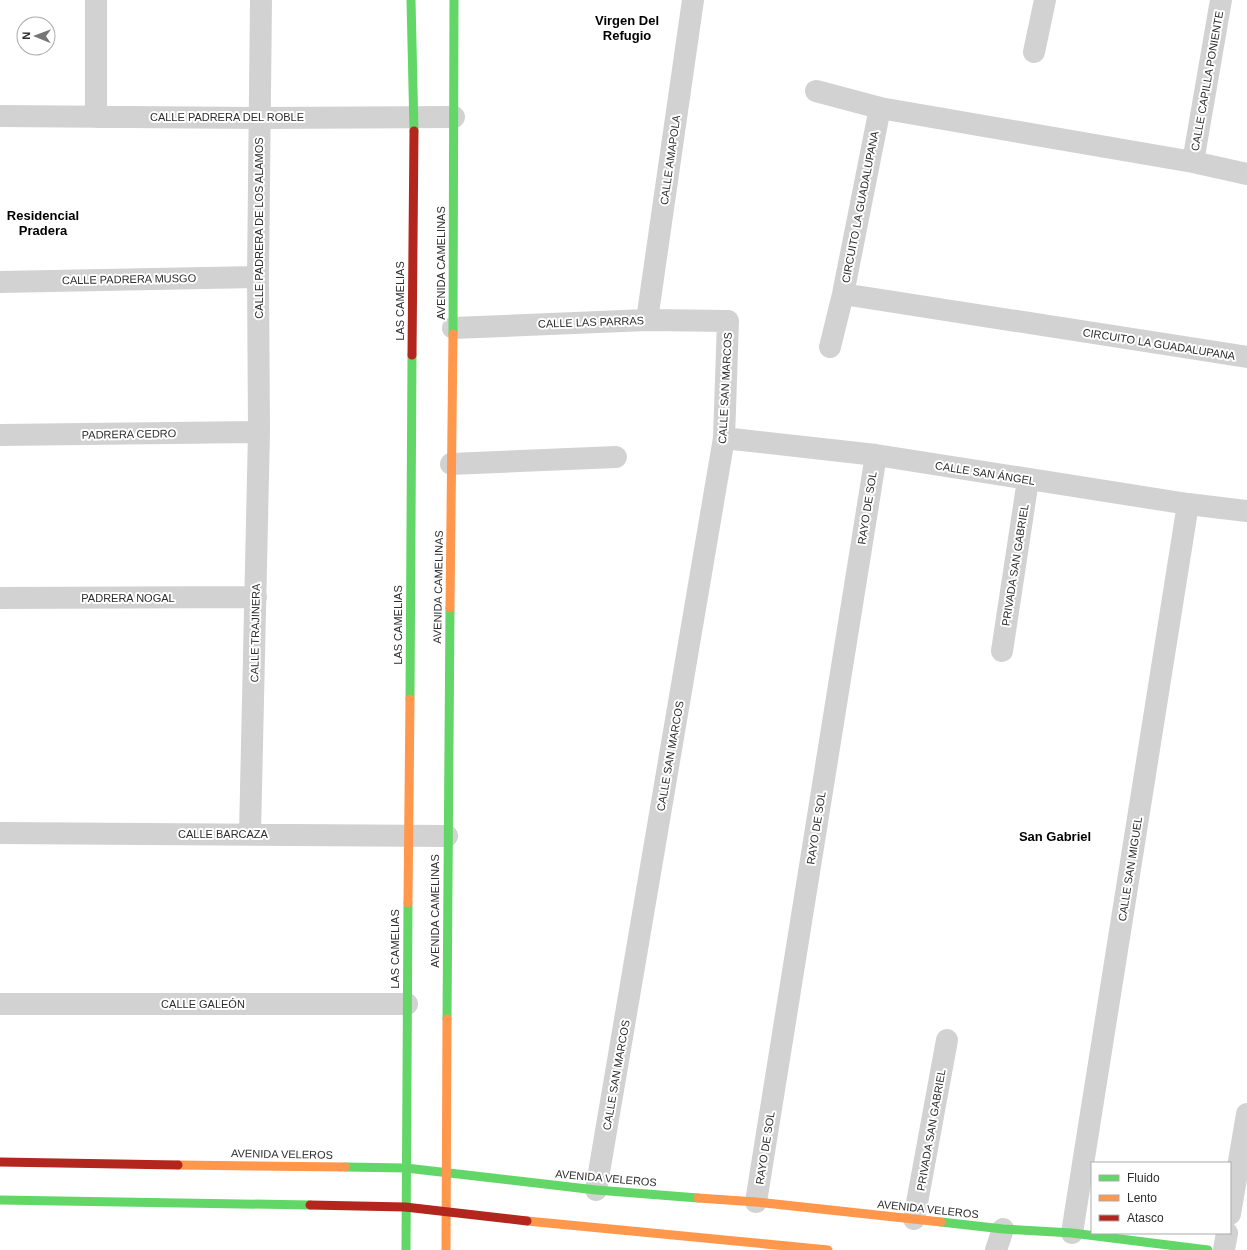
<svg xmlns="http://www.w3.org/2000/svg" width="1247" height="1250" viewBox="0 0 1247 1250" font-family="Arial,sans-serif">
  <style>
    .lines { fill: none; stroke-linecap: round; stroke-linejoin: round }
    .street { stroke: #d2d2d2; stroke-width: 22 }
    .fast { stroke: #63d668; stroke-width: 9 }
    .slow { stroke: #ff974d; stroke-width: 9 }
    .jam { stroke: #b3261e; stroke-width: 9 }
    .labels { text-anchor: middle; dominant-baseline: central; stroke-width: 4; stroke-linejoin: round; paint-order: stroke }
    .street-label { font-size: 11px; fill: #2d2d2d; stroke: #fff }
    .quarter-label { font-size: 13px; font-weight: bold; fill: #000; stroke: #fff }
  </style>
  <rect width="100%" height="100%" fill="#fff"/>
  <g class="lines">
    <path class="street" d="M 1034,52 L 1045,0
      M 816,91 L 880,108 L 1193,162 L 1247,174
      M 0,116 L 260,118 L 454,117
      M 96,117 L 96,0
      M 1193,162 L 1221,0
      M 0,282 L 258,277
      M 843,294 L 1247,357
      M 647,320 L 693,0
      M 453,328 L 647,320 L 728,321 L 724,438 L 596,1190
      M 830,347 L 843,294 L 880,108
      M 0,435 L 259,432
      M 724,438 L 876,455 L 1188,504 L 1247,511
      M 451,464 L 616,457
      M 0,598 L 256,597
      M 1002,651 L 1028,480
      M 0,833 L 447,836
      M 250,834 L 259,432 L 258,277 L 261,0
      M 0,1004 L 407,1004
      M 756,1202 L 876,455
      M 1230,1214 L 1247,1114
      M 914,1219 L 947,1040
      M 1072,1233 L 1188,504
      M 996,1250 L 1003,1229
      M 1224,1250 L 1227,1233"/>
    <path class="fast" d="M 411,0 L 414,131
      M 453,334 L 454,0
      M 410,699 L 412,355
      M 447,1019 L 450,608
      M 345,1167 L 406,1168 L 596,1190 L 698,1198
      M 0,1200 L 310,1205
      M 941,1222 L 1003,1229 L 1072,1233 L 1208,1250
      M 406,1250 L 408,903"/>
    <path class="slow" d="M 450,608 L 453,334
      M 408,903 L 410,699
      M 178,1165 L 345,1167
      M 698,1198 L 756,1202 L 941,1222
      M 527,1221 L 828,1250
      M 446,1250 L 447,1019"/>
    <path class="jam" d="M 412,355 L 414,131
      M 0,1162 L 178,1165
      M 310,1205 L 405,1207 L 527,1221"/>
  </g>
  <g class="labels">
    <g class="street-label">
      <text transform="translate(1207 81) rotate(-80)">CALLE CAPILLA PONIENTE</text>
      <text x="227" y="117">CALLE PADRERA DEL ROBLE</text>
      <text transform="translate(670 160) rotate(-82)">CALLE AMAPOLA</text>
      <text transform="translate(860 207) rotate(-79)">CIRCUITO LA GUADALUPANA</text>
      <text transform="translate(259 228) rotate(-90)">CALLE PADRERA DE LOS ALAMOS</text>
      <text transform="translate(441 263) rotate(-90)">AVENIDA CAMELINAS</text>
      <text transform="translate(129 279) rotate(-1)">CALLE PADRERA MUSGO</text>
      <text transform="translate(400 301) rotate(-90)">LAS CAMELIAS</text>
      <text transform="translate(591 322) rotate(-2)">CALLE LAS PARRAS</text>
      <text transform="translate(1159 344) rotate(9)">CIRCUITO LA GUADALUPANA</text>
      <text transform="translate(725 388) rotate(-87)">CALLE SAN MARCOS</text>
      <text transform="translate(129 434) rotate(-1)">PADRERA CEDRO</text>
      <text transform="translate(985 473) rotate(9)">CALLE SAN ÁNGEL</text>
      <text transform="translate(867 508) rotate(-81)">RAYO DE SOL</text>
      <text transform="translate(1015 565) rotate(-81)">PRIVADA SAN GABRIEL</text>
      <text transform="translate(438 587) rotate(-89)">AVENIDA CAMELINAS</text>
      <text x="128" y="598">PADRERA NOGAL</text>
      <text transform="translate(398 625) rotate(-90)">LAS CAMELIAS</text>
      <text transform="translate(255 633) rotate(-89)">CALLE TRAJINERA</text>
      <text transform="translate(670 756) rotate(-80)">CALLE SAN MARCOS</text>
      <text transform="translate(816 828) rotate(-81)">RAYO DE SOL</text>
      <text x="223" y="834">CALLE BARCAZA</text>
      <text transform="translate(1130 869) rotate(-81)">CALLE SAN MIGUEL</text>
      <text transform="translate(435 911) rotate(-90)">AVENIDA CAMELINAS</text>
      <text transform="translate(395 949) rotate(-90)">LAS CAMELIAS</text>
      <text x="203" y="1004">CALLE GALEÓN</text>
      <text transform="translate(616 1075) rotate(-80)">CALLE SAN MARCOS</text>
      <text transform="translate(931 1130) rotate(-80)">PRIVADA SAN GABRIEL</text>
      <text transform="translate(765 1148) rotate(-81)">RAYO DE SOL</text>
      <text transform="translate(282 1154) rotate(1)">AVENIDA VELEROS</text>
      <text transform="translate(606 1178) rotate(5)">AVENIDA VELEROS</text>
      <text transform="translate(928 1209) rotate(6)">AVENIDA VELEROS</text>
    </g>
    <g class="quarter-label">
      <text x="627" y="20">Virgen Del<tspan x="627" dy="15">Refugio</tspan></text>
      <text x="43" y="215">Residencial<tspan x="43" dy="15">Pradera</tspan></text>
      <text x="1055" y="836">San Gabriel</text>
    </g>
  </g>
  <rect x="1091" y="1162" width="140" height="72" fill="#ffffff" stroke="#ababab"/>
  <rect x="1099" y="1175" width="20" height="6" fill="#63d668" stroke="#ababab"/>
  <text x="1127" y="1182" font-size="12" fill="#2d2d2d">Fluido</text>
  <rect x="1099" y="1195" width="20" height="6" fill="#ff974d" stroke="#ababab"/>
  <text x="1127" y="1202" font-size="12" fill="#2d2d2d">Lento</text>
  <rect x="1099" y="1215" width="20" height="6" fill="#b3261e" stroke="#ababab"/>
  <text x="1127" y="1222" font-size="12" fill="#2d2d2d">Atasco</text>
  <g transform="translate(36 36) rotate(271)"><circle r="19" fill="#ffffff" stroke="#ababab"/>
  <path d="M0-3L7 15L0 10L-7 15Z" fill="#767676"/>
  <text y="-6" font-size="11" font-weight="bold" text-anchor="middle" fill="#2d2d2d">N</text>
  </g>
</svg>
